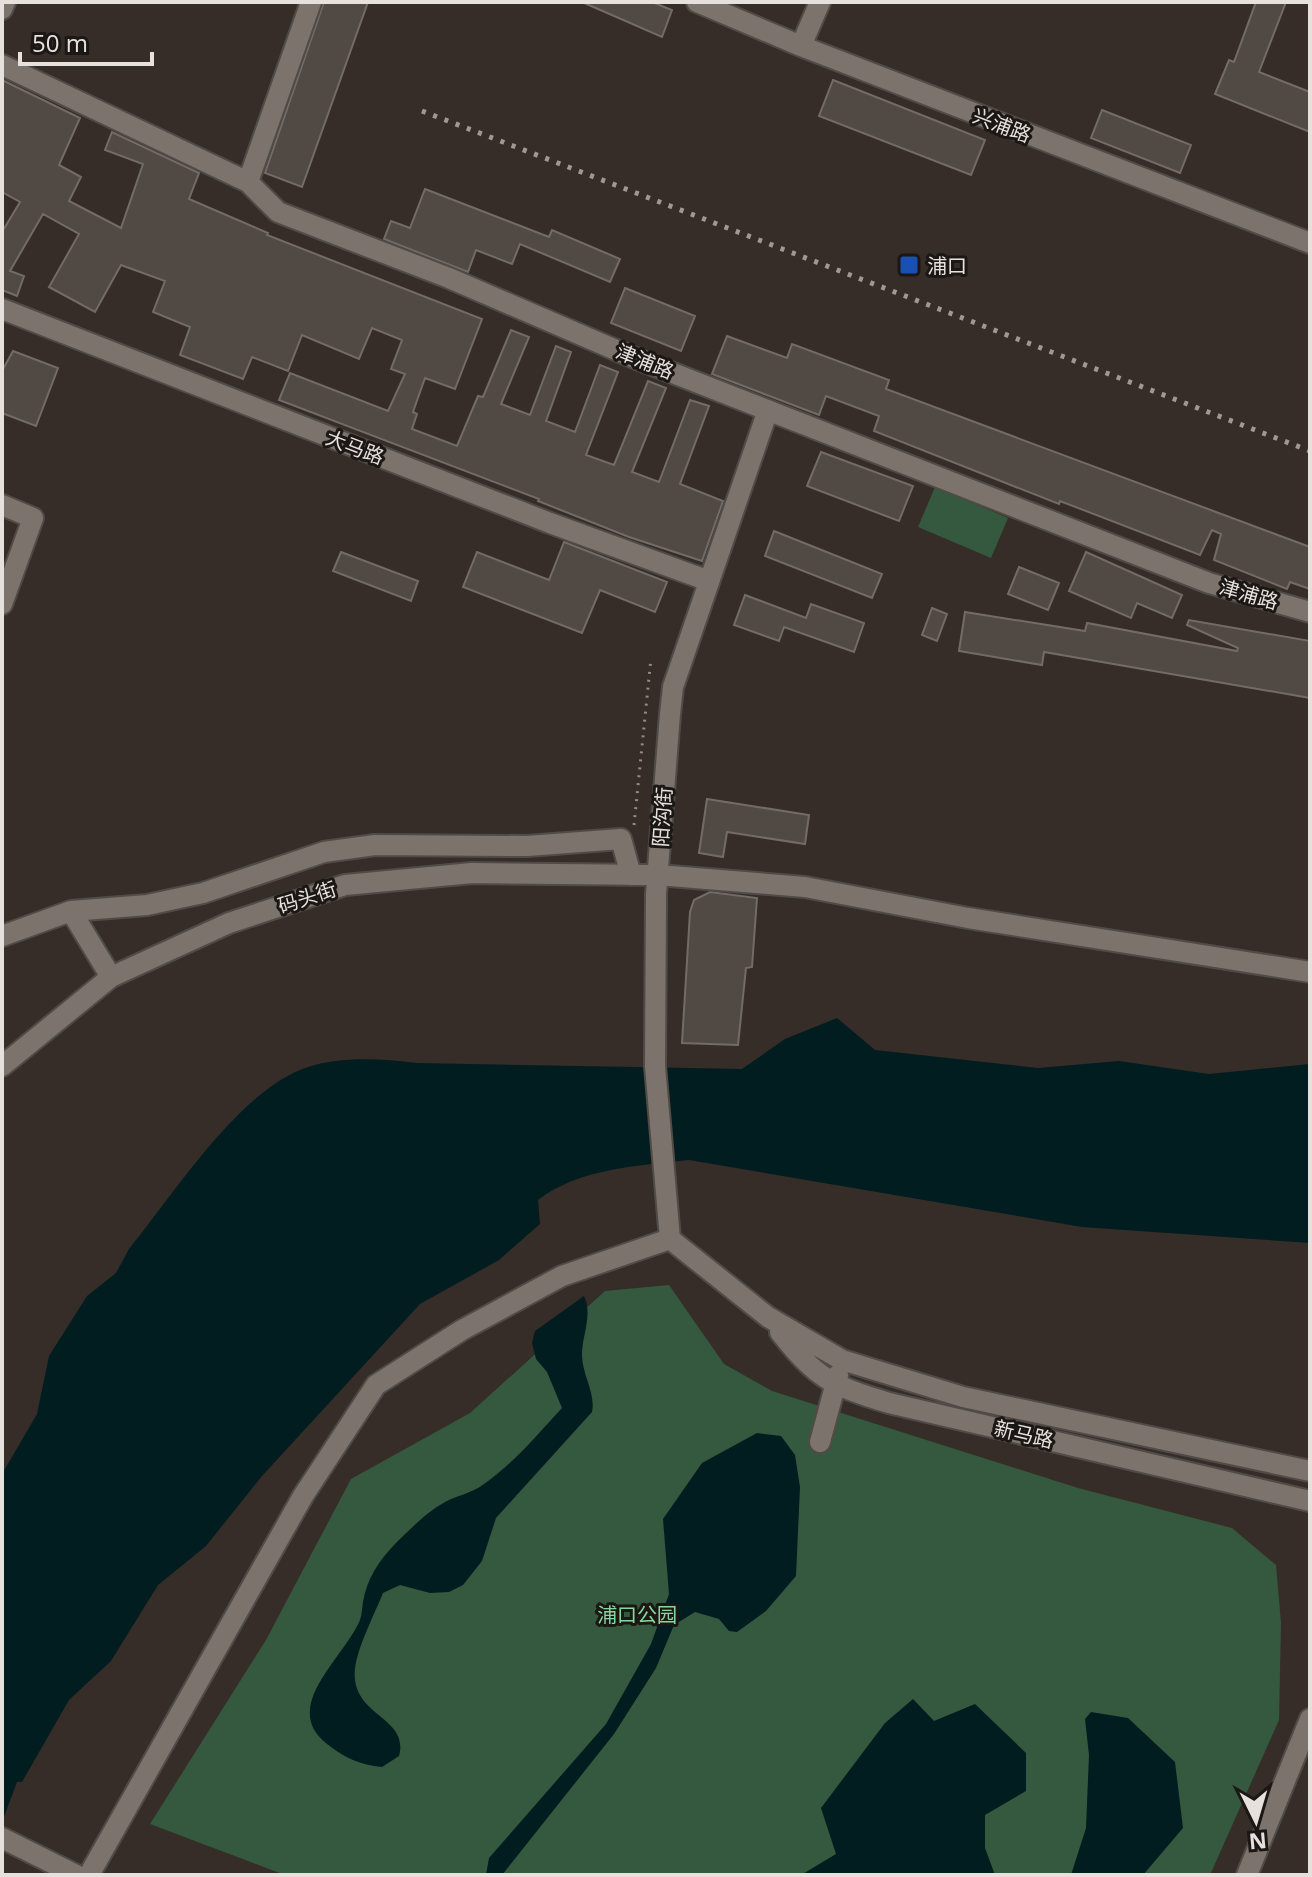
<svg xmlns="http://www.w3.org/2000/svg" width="1312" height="1877" viewBox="0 0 1312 1877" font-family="'Open Sans','Noto Sans SC',sans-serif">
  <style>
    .green { fill: #34593f }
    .water { fill: #021d1f }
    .building { fill: #514943; stroke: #736b64; stroke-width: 2 }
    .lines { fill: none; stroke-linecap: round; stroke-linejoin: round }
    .minor-casing { stroke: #514b46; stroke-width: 24 }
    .path { stroke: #928b87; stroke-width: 3; stroke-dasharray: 2 6; stroke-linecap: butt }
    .minor { stroke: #7d736d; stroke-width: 20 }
    .rail { stroke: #9f9994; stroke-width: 5; stroke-dasharray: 4 8; stroke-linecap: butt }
    .transit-dot { fill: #1a4fb4; stroke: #1a1714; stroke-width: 3 }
    .labels { text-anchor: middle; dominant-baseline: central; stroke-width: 6; stroke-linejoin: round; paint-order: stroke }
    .street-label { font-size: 20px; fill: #e6e1dd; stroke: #1a1714 }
    .poi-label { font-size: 20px; fill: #e6e1dd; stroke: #1a1714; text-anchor: start }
    .park-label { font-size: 20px; fill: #85d79d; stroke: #1a1714 }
  </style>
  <rect width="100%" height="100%" fill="#362d28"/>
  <path class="green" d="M 935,487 L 1008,518 L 991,558 L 918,527 Z
    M 669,1285 L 724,1364 L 772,1391 L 1078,1488 L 1232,1528 L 1276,1565 L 1281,1623 L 1279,1720 L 1210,1875 L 285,1875 L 150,1824 L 266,1640 L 351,1479 L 470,1413 L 605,1291 Z"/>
  <path class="water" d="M 837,1018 L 875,1050 L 1038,1068 L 1119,1061 L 1209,1074 L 1310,1064 L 1310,1243 L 1082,1227 L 689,1160 C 637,1166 580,1168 538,1200 L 540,1224 L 499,1260 L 420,1304 L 262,1476 L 206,1546 L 158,1585 L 111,1661 L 69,1700 L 22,1782 L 17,1782 L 2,1822 L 2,1474 L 37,1414 L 49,1356 L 87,1296 L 116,1273 L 129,1249 C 173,1195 241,1088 308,1067 C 343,1056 381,1059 417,1063 L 742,1069 L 785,1039 Z
    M 584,1296 C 593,1315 582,1335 582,1355 C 582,1375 596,1393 592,1412 L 496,1518 L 482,1561 L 463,1585 L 449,1592 L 430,1593 L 400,1585 L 383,1593 C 375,1613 357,1648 355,1669 C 350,1717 410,1716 399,1756 L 382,1767 C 360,1765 345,1758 327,1744 C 279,1707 345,1657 360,1620 C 362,1614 362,1608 363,1602 C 367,1579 378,1562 394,1545 C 407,1532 425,1514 440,1505 C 453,1496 471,1494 484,1484 C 514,1463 537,1435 562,1408 L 547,1372 L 536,1359 L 532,1343 L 535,1331 Z
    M 757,1433 L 781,1436 L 795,1455 L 800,1487 L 796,1576 L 766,1611 L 737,1632 L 729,1631 L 719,1619 L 695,1612 L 674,1625 L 656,1668 L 614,1734 L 502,1875 L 486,1875 L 489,1858 L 606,1724 L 651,1644 L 669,1594 L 663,1519 L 702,1463 Z
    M 913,1699 L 934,1721 L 975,1704 L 1026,1753 L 1026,1791 L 985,1815 L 985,1848 L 995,1875 L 801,1875 L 836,1854 L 821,1808 L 885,1723 Z
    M 1091,1712 L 1128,1718 L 1175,1762 L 1183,1828 L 1143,1875 L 1071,1875 L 1086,1828 L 1089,1755 L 1085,1719 Z"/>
  <path class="building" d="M 324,2 L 368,2 L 302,187 L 265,173 Z
    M 582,2 L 652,2 L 672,10 L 662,37 Z
    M 1256,2 L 1286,2 L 1259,72 L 1310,92 L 1310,132 L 1215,94 L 1229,60 L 1234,62 Z
    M 2,80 L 80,118 L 59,165 L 81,177 L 69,201 L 121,228 L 143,164 L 105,150 L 112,132 L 199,173 L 189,199 L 268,233 L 267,235 L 482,319 L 455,389 L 425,378 L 413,412 L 417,414 L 412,429 L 457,446 L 478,396 L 483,397 L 511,330 L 529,337 L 501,404 L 530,415 L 556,346 L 571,352 L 546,421 L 575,432 L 600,365 L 618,372 L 586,455 L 614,465 L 648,381 L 666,388 L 632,472 L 659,482 L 690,400 L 709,406 L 680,484 L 723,501 L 702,561 L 629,537 L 538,501 L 539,499 L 279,400 L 290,373 L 388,411 L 405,374 L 391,369 L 402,340 L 372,328 L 359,359 L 302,335 L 288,371 L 252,357 L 243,379 L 180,355 L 190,327 L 153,312 L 165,281 L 121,265 L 95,312 L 49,287 L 79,234 L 43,214 L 10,271 L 24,276 L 17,296 L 2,290 L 2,232 L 20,202 L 2,192 Z
    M 833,80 L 985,140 L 971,175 L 819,116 Z
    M 1102,110 L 1191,145 L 1180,173 L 1091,138 Z
    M 425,189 L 549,237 L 552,230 L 620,259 L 610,282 L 520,244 L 512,264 L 476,250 L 468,272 L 384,239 L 391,221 L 410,228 Z
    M 625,288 L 695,316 L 681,351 L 611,323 Z
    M 727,336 L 787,358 L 792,344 L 889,380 L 886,389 L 1310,547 L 1310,589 L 1290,582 L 1287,589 L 1214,560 L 1221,534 L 1212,530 L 1200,555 L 1060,501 L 1059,504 L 874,431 L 879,416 L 826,396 L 819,415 L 712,374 Z
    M 13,351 L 58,368 L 36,426 L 2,413 L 2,371 Z
    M 821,452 L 913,486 L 899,521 L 807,486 Z
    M 774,531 L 882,574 L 872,598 L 765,556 Z
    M 564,542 L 667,582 L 655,612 L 600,590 L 582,633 L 463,587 L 477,552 L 549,580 Z
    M 341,552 L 418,581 L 411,601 L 333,571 Z
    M 1086,552 L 1182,595 L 1172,618 L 1137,603 L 1131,618 L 1069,591 Z
    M 1019,567 L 1059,583 L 1048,610 L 1008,594 Z
    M 745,595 L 806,618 L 811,604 L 864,623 L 854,652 L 784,627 L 779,641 L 734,625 Z
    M 932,608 L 947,614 L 937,641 L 922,635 Z
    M 965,612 L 1085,631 L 1087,623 L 1237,651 L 1238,648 L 1187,625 L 1189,620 L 1310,641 L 1310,698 L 1044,652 L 1042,665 L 959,651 Z
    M 707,799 L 809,815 L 805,844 L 727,832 L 723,857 L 699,853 Z
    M 710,892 L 757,898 L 752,967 L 746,968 L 738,1045 L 682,1043 L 690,912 L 694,900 Z"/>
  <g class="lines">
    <defs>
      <path id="minor" d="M 697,2 L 801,46 L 1310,243
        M 2,9 L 5,2
        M 801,46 L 820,2
        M 2,65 L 248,182 L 278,212 L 449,278 L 632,357 L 1209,583 L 1310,612
        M 248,182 L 311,2
        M 2,309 L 550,523 L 709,581
        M 2,505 L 33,518 L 2,604
        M 71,911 L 147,905 L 203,893 L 324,852 L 375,845 L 527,846 L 621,839 L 631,875
        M 2,936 L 71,911 L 111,977
        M 2,1066 L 111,977 L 229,923 L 345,885 L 472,873 L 658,875 L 805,887 L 968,918 L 1310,972
        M 670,1239 L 655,1066 L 656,894 L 670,714 L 673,687 L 768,410
        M 670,1239 L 768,1317 L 842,1360 L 963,1397 L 1310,1471
        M 780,1332 C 818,1380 831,1385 889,1403 L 1310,1501
        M 820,1442 L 838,1375
        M 2,1838 L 76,1875
        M 89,1875 L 303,1496 L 376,1385 L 462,1330 L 562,1276 L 670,1239
        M 1247,1875 L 1310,1719"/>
    </defs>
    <use href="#minor" class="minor-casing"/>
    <path class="path" d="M 634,825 L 651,658"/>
    <use href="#minor" class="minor"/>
    <path class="rail" d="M 422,111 L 1310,451"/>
  </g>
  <rect class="transit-dot" x="899" y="255" width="20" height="20" rx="4"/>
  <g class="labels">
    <g class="street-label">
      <text transform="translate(1002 125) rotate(21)">兴浦路</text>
      <text transform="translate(645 361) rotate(22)">津浦路</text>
      <text transform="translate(355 447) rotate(21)">大马路</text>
      <text transform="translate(1249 594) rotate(16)">津浦路</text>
      <text transform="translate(662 817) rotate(-86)">阳沟街</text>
      <text transform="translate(307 897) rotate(-18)">码头街</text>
      <text transform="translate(1024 1434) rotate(13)">新马路</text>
    </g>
    <g class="poi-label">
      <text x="927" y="265">浦口</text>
    </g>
    <g class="park-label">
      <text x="637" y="1614">浦口公园</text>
    </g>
  </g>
  <rect width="1312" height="1877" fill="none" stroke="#e6e1dd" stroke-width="8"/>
  <g transform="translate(1256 1821) rotate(175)" stroke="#1a1714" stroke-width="6" paint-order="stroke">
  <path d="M0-6L14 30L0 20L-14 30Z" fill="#e6e1dd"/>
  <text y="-12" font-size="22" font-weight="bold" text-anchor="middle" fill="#e6e1dd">N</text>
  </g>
  <path d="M20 52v12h132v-12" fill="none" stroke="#e6e1dd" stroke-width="4"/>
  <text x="32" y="52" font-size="24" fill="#e6e1dd" stroke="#1a1714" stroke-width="6" paint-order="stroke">50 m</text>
</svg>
